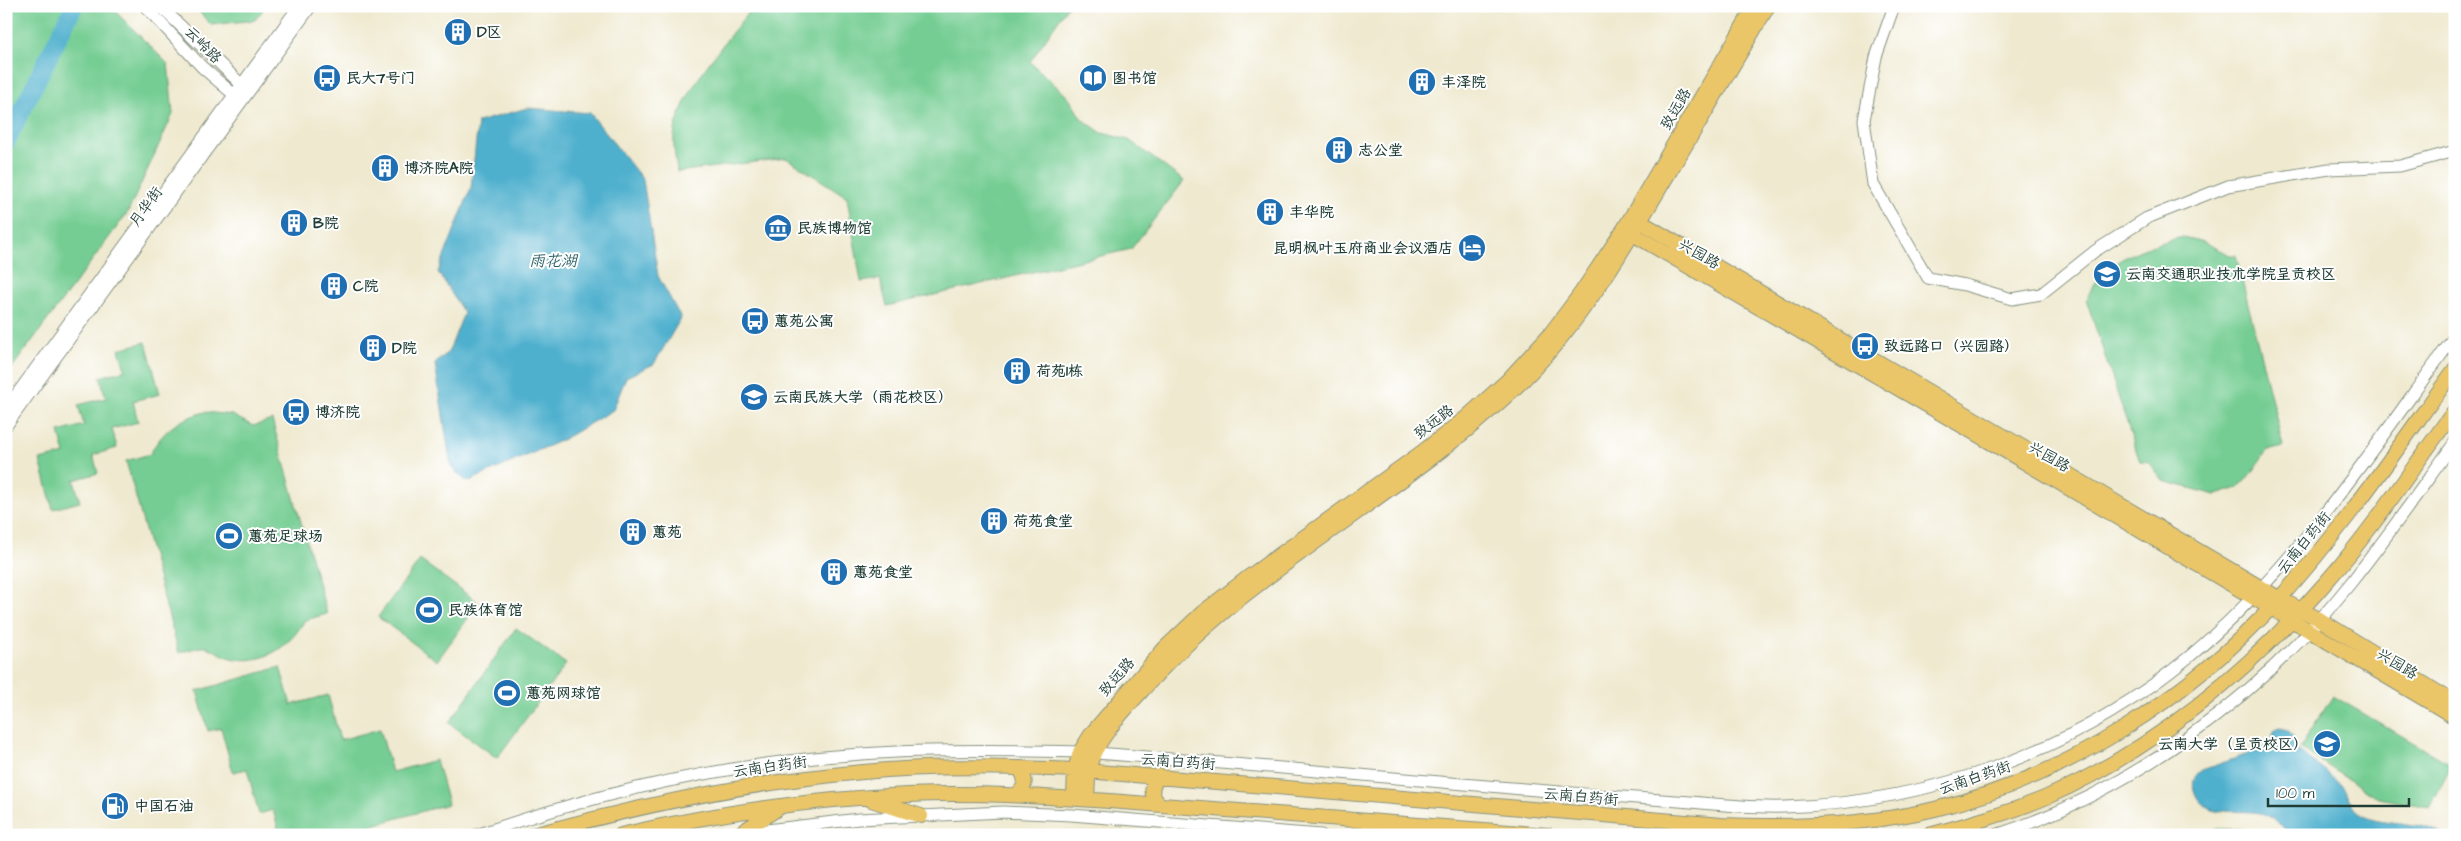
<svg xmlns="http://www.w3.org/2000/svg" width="2461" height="841" viewBox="0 0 2461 841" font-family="'Architects Daughter','LXGW WenKai TC',sans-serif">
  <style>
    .green { fill: #74cd93; stroke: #4a8564 }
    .water { fill: #4fb0ce; stroke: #377681 }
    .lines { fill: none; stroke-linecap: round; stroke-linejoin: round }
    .river { stroke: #4fb0ce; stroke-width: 18 }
    .minor-casing { stroke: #879382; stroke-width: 13 }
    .major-casing { stroke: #879382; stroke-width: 16 }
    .minor { stroke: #fff; stroke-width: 11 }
    .major { stroke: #ebc669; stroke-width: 14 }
    .labels { text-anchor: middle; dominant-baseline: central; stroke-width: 4; stroke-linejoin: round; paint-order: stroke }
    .poi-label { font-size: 15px; font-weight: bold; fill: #1f3d34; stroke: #fff; text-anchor: start }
    .street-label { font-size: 15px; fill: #1f3d34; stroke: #fff }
    .water-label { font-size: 16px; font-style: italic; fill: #30656a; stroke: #fff }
  </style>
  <rect width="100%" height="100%" fill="#fff"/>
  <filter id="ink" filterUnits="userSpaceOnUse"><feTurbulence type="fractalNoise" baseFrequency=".02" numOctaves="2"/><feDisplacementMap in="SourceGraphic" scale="10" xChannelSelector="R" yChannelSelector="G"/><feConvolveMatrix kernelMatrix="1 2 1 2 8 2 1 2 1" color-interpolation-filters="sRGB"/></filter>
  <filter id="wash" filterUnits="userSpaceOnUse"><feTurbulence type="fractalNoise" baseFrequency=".0096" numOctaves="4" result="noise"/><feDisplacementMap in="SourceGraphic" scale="20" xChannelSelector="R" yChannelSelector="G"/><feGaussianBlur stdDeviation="1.12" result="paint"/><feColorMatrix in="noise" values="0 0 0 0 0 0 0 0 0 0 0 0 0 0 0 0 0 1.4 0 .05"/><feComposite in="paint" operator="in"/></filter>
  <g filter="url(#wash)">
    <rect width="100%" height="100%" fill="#efe9cf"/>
    <path class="green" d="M 6,6 L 110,6 L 168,64 L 173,114 L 128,212 L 6,376 Z
      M 194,6 L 266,6 L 255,20 L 211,25 Z
      M 753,6 L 1068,6 L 1030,62 L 1068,97 L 1082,119 L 1102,133 L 1129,140 L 1184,181 L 1131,249 L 887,306 L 880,279 L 861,282 L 847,197 L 786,158 L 677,172 C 676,161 673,148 674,137 C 678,94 727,41 753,6 Z
      M 2183,237 L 2204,242 L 2229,255 L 2236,255 L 2283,446 L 2267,450 L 2253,472 L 2238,488 L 2216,495 L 2163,481 L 2150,463 L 2140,462 L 2086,299 C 2091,291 2096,278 2103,272 C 2125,254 2155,243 2183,237 Z
      M 146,342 L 160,394 L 133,401 L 138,422 L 112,429 L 117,448 L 93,455 L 98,473 L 74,480 L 80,502 L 53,509 L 40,460 L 65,454 L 59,432 L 84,425 L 78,405 L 106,398 L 100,377 L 125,370 L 119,349 Z
      M 205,412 L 232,415 L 253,426 L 272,420 L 327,614 L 305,620 C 290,646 264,666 231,658 C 222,656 215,649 206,647 C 199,646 186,651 179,653 L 126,461 L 150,454 C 163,430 179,419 205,412 Z
      M 420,560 L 479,603 L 437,661 L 378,617 Z
      M 516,628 L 566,664 L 497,758 L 449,723 Z
      M 280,667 L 291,705 L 328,695 L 340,740 L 380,729 L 392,772 L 436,760 L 448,804 L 338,835 L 280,835 L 273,810 L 259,814 L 247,769 L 233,772 L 221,728 L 208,731 L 197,691 Z
      M 2333,696 L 2452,765 L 2430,807 L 2378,798 L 2300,748 Z
      M 2215,829 L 2246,829 L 2260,835 L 2193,835 Z"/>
    <path class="water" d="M 527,108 L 590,113 L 643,180 L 658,276 L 681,318 L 654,364 L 626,377 L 613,410 L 562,440 L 467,482 L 451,467 L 435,364 L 449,351 L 464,313 L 438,272 L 471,188 L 478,122 Z
      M 2280,728 C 2293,730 2294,738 2297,750 C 2314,762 2331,773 2344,790 C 2351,799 2350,809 2362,814 C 2387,827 2417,819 2444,835 C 2396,835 2347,838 2300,835 C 2287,834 2276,818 2264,814 C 2241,807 2203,821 2194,790 C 2192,781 2195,775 2202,770 L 2260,750 L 2272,740 L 2274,731 Z"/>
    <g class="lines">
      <path class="river" d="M 6,142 L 74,6"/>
    </g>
  </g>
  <g filter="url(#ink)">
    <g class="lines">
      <defs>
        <path id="minor" d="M 145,6 L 202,67 L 239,99
          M 160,6 L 246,89
          M 1894,6 L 1876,57 L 1864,120 L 1873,184 L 1928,278 L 1965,285 L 2012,299 L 2041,294 L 2095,251 L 2147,218 L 2228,186 L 2329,169 L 2400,166 L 2455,151
          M 6,409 L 299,6
          M 6,426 L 311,6
          M 477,835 C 599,792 731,763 861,754 C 933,749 1007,750 1080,752 C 1224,762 1367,776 1511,788 C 1571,793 1631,798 1691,802 C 1722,805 1754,808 1785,807 C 1933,802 2076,751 2190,656 C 2297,567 2373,447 2455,336
          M 725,835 L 859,819 L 1003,812 L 1071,815 L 1321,835
          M 1996,835 C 2133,791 2260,696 2349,585 C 2386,539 2420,490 2455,442"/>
        <path id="major" d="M 1634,218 L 2280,599 L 2319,619 L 2455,703
          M 1626,230 L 2021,460 L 2455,717
          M 1016,795 C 1027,787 1027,779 1019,768
          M 1074,798 L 1075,770 L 1080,752 L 1092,733 L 1165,648 L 1202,613 L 1246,579 L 1421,453 L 1467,417 L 1508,380 L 1551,333 L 1581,293 L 1624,229 L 1755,6
          M 1087,799 C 1088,783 1087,766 1095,751 C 1108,727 1129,705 1148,684 C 1254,567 1399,497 1514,389 C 1576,330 1621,254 1664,181 C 1699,123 1733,65 1768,6
          M 871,800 L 921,816
          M 1159,804 C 1150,794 1150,785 1160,776
          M 742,832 L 780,807
          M 533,835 C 641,805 751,782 863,772 C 933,765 1005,767 1075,770 L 1721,825 C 1792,828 1865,826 1935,809 C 2066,778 2189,698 2279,599 C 2344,528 2398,447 2455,369
          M 621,835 C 715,813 811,799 908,795 C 980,792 1052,797 1123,802 C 1265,814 1406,823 1548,835
          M 1929,835 C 1969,824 2009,813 2047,797 C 2157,748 2250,670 2328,580 C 2374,527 2413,467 2455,410"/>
      </defs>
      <use href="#minor" class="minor-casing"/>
      <use href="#major" class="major-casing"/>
      <use href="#minor" class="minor"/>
      <use href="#major" class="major"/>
    </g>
  </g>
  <defs>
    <symbol id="building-disc" viewBox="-11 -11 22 22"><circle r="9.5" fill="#1f6fb2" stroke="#fff"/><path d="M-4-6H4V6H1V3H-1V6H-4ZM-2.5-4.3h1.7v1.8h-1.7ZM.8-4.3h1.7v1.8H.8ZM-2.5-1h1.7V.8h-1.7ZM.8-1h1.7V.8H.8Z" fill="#fff"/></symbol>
    <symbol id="bus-disc" viewBox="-11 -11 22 22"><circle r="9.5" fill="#1f6fb2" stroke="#fff"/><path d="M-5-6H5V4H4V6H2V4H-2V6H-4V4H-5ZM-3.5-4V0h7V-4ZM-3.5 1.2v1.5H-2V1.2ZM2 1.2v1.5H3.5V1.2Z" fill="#fff"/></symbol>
    <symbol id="library-disc" viewBox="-11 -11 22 22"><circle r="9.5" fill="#1f6fb2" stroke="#fff"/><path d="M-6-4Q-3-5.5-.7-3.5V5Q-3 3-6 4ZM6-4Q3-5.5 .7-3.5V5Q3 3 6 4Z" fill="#fff"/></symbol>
    <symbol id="museum-disc" viewBox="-11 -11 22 22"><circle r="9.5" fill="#1f6fb2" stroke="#fff"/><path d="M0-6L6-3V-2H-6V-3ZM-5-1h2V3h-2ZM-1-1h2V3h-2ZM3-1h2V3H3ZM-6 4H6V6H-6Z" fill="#fff"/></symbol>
    <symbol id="hotel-disc" viewBox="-11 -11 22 22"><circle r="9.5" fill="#1f6fb2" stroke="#fff"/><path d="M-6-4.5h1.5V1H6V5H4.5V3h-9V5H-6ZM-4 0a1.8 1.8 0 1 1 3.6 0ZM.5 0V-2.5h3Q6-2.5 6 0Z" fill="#fff"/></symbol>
    <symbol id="university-disc" viewBox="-11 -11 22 22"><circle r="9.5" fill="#1f6fb2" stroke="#fff"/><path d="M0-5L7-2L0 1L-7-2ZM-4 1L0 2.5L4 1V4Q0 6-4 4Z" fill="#fff"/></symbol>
    <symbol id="stadium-disc" viewBox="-11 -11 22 22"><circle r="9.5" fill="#1f6fb2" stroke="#fff"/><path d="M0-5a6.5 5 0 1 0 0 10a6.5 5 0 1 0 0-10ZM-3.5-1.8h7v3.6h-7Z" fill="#fff"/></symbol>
    <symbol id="fuel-disc" viewBox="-11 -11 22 22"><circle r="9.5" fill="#1f6fb2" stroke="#fff"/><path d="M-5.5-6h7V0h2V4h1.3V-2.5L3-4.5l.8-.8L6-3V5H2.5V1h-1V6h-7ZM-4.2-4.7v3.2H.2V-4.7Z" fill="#fff"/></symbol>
  </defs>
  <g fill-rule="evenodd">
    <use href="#building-disc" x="442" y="16" width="32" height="32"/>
    <use href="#bus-disc" x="311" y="62" width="32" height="32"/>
    <use href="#library-disc" x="1077" y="62" width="32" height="32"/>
    <use href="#building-disc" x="1406" y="66" width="32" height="32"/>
    <use href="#building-disc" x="1323" y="134" width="32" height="32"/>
    <use href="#building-disc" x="369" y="152" width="32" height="32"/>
    <use href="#building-disc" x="1254" y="196" width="32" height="32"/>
    <use href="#building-disc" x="278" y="207" width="32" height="32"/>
    <use href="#museum-disc" x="762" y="212" width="32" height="32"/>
    <use href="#hotel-disc" x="1456" y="232" width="32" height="32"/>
    <use href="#university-disc" x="2091" y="258" width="32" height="32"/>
    <use href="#building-disc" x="318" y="270" width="32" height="32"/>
    <use href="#bus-disc" x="739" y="305" width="32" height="32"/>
    <use href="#bus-disc" x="1849" y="330" width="32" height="32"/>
    <use href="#building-disc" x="357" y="332" width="32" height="32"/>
    <use href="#building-disc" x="1001" y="355" width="32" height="32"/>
    <use href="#university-disc" x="738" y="381" width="32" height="32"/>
    <use href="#bus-disc" x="280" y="396" width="32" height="32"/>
    <use href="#building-disc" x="978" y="505" width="32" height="32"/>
    <use href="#building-disc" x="617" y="516" width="32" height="32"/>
    <use href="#stadium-disc" x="213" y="520" width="32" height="32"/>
    <use href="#building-disc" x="818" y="556" width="32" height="32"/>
    <use href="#stadium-disc" x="413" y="594" width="32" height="32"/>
    <use href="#stadium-disc" x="491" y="677" width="32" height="32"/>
    <use href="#university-disc" x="2311" y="728" width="32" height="32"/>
    <use href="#fuel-disc" x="99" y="790" width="32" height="32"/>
  </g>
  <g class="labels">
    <g class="poi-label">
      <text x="477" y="32">D区</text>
      <text x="346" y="78">民大7号门</text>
      <text x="1112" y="78">图书馆</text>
      <text x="1441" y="82">丰泽院</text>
      <text x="1358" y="150">志公堂</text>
      <text x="404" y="168">博济院A院</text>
      <text x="1289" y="212">丰华院</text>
      <text x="313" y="223">B院</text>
      <text x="797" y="228">民族博物馆</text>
      <text x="1453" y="248" text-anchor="end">昆明枫叶玉府商业会议酒店</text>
      <text x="2126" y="274">云南交通职业技术学院呈贡校区</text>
      <text x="353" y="286">C院</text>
      <text x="774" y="321">蕙苑公寓</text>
      <text x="1884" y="346">致远路口（兴园路）</text>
      <text x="392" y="348">D院</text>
      <text x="1036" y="371">荷苑1栋</text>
      <text x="773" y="397">云南民族大学（雨花校区）</text>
      <text x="315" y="412">博济院</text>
      <text x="1013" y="521">荷苑食堂</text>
      <text x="652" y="532">蕙苑</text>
      <text x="248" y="536">蕙苑足球场</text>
      <text x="853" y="572">蕙苑食堂</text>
      <text x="448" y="610">民族体育馆</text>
      <text x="526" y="693">蕙苑网球馆</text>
      <text x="2308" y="744" text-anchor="end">云南大学（呈贡校区）</text>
      <text x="134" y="806">中国石油</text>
    </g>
    <g class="street-label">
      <text transform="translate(203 45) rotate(45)">云岭路</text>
      <text transform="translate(1676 109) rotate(-60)">致远路</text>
      <text transform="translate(146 207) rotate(-54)">月华街</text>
      <text transform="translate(1699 254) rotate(30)">兴园路</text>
      <text transform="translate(1434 422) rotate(-38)">致远路</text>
      <text transform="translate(2049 457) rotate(30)">兴园路</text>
      <text transform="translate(2304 543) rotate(-51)">云南白药街</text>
      <text transform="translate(2397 664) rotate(31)">兴园路</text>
      <text transform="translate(1117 677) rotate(-49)">致远路</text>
      <text transform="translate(1178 762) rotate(4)">云南白药街</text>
      <text transform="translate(770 767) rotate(-8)">云南白药街</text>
      <text transform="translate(1975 778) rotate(-19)">云南白药街</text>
      <text transform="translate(1581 797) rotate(5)">云南白药街</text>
    </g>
    <g class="water-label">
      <text x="553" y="261">雨花湖</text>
    </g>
  </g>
  <rect width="2461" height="841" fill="none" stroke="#fff" stroke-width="25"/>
  <path d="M2268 798v8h141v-8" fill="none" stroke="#1f3d34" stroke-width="2.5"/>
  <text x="2276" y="798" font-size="15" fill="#1f3d34" stroke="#ffffff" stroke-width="4" paint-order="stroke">100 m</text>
</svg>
